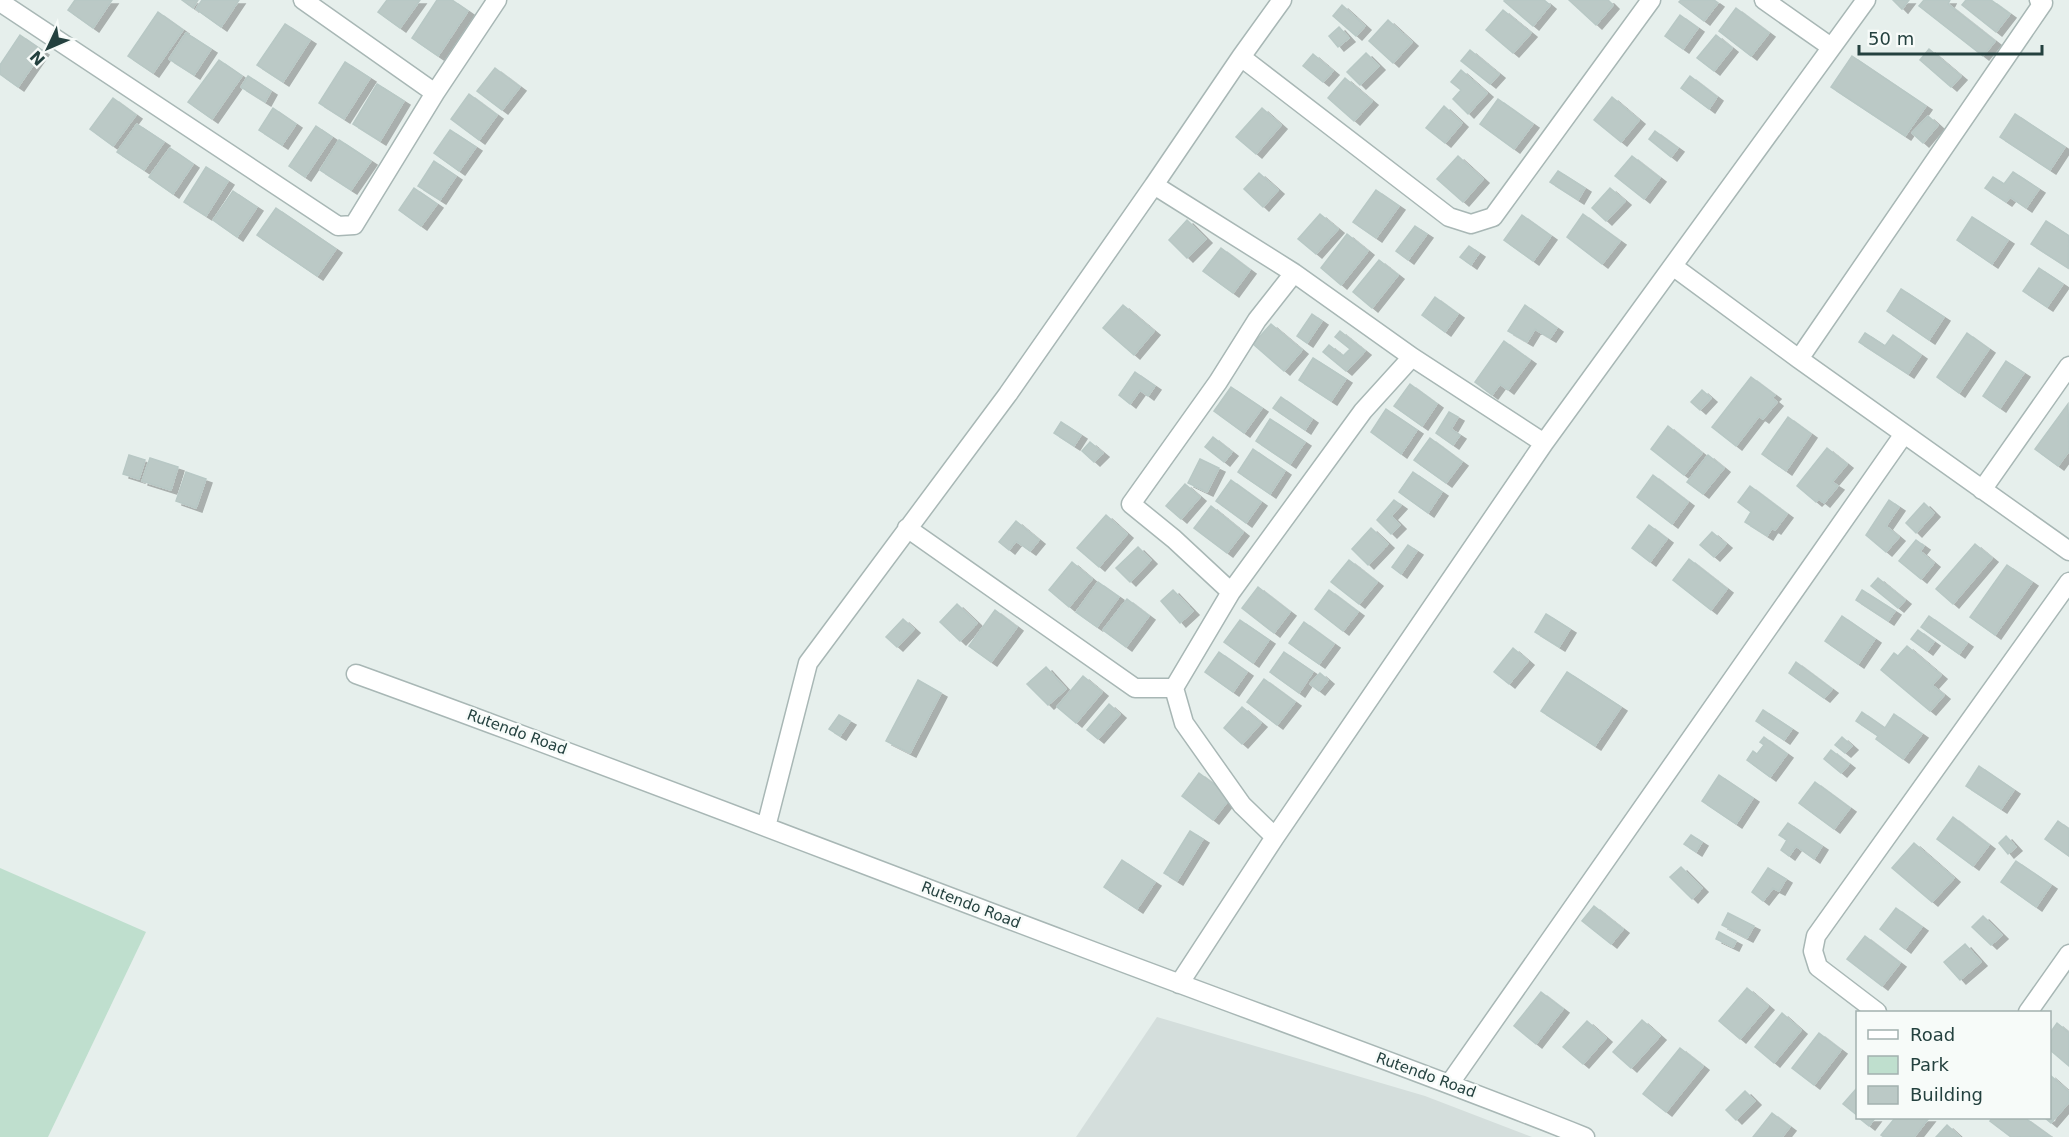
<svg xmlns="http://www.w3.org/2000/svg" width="2069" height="1137" viewBox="0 0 2069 1137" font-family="'DejaVu Sans',sans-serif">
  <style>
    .built { fill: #d4dedc }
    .green { fill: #bfdfce }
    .building { fill: #bbc9c6; stroke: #b8c8c5; stroke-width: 1.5; filter: url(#shadow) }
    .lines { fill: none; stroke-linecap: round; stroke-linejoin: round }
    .minor-casing { stroke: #a8b7b5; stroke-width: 21 }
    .minor { stroke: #fff; stroke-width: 18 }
    .labels { text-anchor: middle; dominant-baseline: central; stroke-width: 5; stroke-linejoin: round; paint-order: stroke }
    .street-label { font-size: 15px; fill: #24413f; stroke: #f7fbf9 }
  </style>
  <defs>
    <filter id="shadow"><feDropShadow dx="6" dy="4" stdDeviation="0" flood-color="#0004"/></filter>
  </defs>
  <rect width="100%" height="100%" fill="#e6efec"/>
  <path class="built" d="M 1157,1017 L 1425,1096 L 1532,1137 L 1076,1137 Z"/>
  <path class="green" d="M 0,868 L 146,932 L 48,1137 L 0,1137 Z"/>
  <path class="building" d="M 75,0 L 112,0 L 93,28 L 68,10 Z
    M 182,0 L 198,0 L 193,8 Z
    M 202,0 L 239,0 L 221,27 L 196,9 Z
    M 387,0 L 420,0 L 400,28 L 378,12 Z
    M 437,0 L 452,0 L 468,11 L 438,56 L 412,38 Z
    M 1505,0 L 1544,0 L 1550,5 L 1533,26 L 1504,1 Z
    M 1569,0 L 1608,0 L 1613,5 L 1596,25 Z
    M 1681,0 L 1714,0 L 1718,3 L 1704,21 L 1679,2 Z
    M 1893,0 L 1909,0 L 1902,9 Z
    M 1924,0 L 1950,0 L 1948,4 L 1995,41 L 1983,56 L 1919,6 Z
    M 1966,0 L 1991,0 L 2010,14 L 1996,32 L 1962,5 Z
    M 1342,5 L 1365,26 L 1356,36 L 1333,16 Z
    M 1736,8 L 1769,33 L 1751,56 L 1719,31 Z
    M 1503,10 L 1531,33 L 1513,53 L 1486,30 Z
    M 158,12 L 183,30 L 153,73 L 128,56 Z
    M 1680,15 L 1698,28 L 1683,49 L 1665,36 Z
    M 1388,20 L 1412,42 L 1393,63 L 1369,41 Z
    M 285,24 L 310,40 L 283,82 L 257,65 Z
    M 1339,27 L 1349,38 L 1338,47 L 1329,36 Z
    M 186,33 L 211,49 L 194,75 L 169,59 Z
    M 20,35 L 43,51 L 18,87 L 0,74 L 0,65 Z
    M 1716,35 L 1732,48 L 1714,71 L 1697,58 Z
    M 1929,49 L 1961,76 L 1951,87 L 1920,60 Z
    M 1470,50 L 1499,74 L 1490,84 L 1461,61 Z
    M 1366,53 L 1379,66 L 1360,85 L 1347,72 Z
    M 1313,54 L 1333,71 L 1323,82 L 1303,66 Z
    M 1852,56 L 1926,106 L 1905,136 L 1831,87 Z
    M 219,60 L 242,76 L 212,119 L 188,102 Z
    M 345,62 L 370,78 L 344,119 L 319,103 Z
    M 495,68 L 520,87 L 502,110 L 477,91 Z
    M 1461,70 L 1487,93 L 1468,114 L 1453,99 L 1461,90 L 1451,82 Z
    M 248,76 L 271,91 L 265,102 L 241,87 Z
    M 1690,76 L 1717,97 L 1709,109 L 1681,88 Z
    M 1345,78 L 1372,101 L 1354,121 L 1328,98 Z
    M 377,84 L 404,101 L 380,141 L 353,124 Z
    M 469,94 L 497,115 L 479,140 L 451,119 Z
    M 1612,97 L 1639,120 L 1621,142 L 1594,120 Z
    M 113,98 L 136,115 L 113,146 L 90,129 Z
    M 1498,99 L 1533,124 L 1514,149 L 1480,124 Z
    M 1444,106 L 1462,123 L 1445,143 L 1426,128 Z
    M 273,108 L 296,124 L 282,145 L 259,130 Z
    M 1262,108 L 1281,125 L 1256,154 L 1236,137 Z
    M 2015,114 L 2065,147 L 2050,170 L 2000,137 Z
    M 1928,116 L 1938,125 L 1923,143 L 1912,133 Z
    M 137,124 L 164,142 L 144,170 L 117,152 Z
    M 316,126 L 332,137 L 305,177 L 289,166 Z
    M 450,130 L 476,147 L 459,171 L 434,153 Z
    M 1655,131 L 1678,148 L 1671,157 L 1649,139 Z
    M 339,140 L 371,161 L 351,190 L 320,170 Z
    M 170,148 L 193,164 L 173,194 L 149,177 Z
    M 1458,156 L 1483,179 L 1463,202 L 1437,179 Z
    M 1632,156 L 1660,178 L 1644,199 L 1615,176 Z
    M 434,161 L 456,176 L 440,200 L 418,186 Z
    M 206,167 L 228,181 L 206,216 L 184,202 Z
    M 1558,171 L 1585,188 L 1578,200 L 1550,182 Z
    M 2013,172 L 2039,189 L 2026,208 L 2010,197 L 2006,202 L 1985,188 L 1993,177 L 2004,184 Z
    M 1259,173 L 1278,190 L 1263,207 L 1244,189 Z
    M 414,188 L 437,204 L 421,226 L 399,210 Z
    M 1610,188 L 1625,201 L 1606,221 L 1592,208 Z
    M 1376,190 L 1399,206 L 1376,238 L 1353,222 Z
    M 233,191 L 257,207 L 237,237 L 213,220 Z
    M 276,208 L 336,249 L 317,276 L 257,235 Z
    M 1320,214 L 1338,229 L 1316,254 L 1298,239 Z
    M 1583,214 L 1620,241 L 1602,264 L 1567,237 Z
    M 1522,215 L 1551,236 L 1533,261 L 1504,240 Z
    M 1972,217 L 2008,240 L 1992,264 L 1957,240 Z
    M 1187,220 L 1206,239 L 1187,258 L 1169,240 Z
    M 2046,221 L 2069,236 L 2068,268 L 2031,244 Z
    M 1415,226 L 1427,234 L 1408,260 L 1396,251 Z
    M 1347,234 L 1368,251 L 1341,285 L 1321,268 Z
    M 1469,246 L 1479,253 L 1471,265 L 1460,257 Z
    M 1221,248 L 1250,270 L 1233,293 L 1203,271 Z
    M 1379,260 L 1398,275 L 1372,308 L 1353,292 Z
    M 2039,268 L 2063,284 L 2047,307 L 2023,291 Z
    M 1901,289 L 1944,317 L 1929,340 L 1887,311 Z
    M 1435,297 L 1458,314 L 1445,332 L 1422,315 Z
    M 1123,305 L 1154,331 L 1134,355 L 1103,328 Z
    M 1525,305 L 1557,328 L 1550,338 L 1535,329 L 1527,342 L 1508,331 Z
    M 1312,314 L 1322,321 L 1307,343 L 1297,336 Z
    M 1271,324 L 1302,350 L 1284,371 L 1253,344 Z
    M 1340,331 L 1365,351 L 1346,371 L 1323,352 L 1329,345 L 1343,356 L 1350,349 L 1335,337 Z
    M 1865,333 L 1885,346 L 1893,335 L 1921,355 L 1908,374 L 1859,342 Z
    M 1967,333 L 1989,349 L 1959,393 L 1937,377 Z
    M 1504,341 L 1530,360 L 1508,390 L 1500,384 L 1492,395 L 1475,382 Z
    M 1313,358 L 1346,379 L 1331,401 L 1299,380 Z
    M 2006,361 L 2024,373 L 2000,408 L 1983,396 Z
    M 1135,372 L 1155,386 L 1148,396 L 1140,390 L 1130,404 L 1119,395 Z
    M 1751,377 L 1775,395 L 1772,398 L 1777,402 L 1763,419 L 1759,416 L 1736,446 L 1712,427 Z
    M 1410,384 L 1437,404 L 1422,426 L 1394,406 Z
    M 1231,387 L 1262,408 L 1244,433 L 1214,411 Z
    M 1702,390 L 1711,398 L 1700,410 L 1691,402 Z
    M 1281,397 L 1312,419 L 1305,430 L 1273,408 Z
    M 2068,404 L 2069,451 L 2058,466 L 2035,449 Z
    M 1386,409 L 1417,430 L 1401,454 L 1371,432 Z
    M 1449,412 L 1458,417 L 1451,429 L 1460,435 L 1453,445 L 1436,433 Z
    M 1788,417 L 1811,434 L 1786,471 L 1762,454 Z
    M 1270,419 L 1305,442 L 1290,464 L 1256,441 Z
    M 1061,422 L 1081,435 L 1074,446 L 1054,433 Z
    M 1668,426 L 1702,453 L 1684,475 L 1651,449 Z
    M 1213,437 L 1232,452 L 1224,462 L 1205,447 Z
    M 1430,438 L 1462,462 L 1446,483 L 1414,460 Z
    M 1090,442 L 1103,453 L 1094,462 L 1082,451 Z
    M 1827,448 L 1847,464 L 1832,482 L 1838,486 L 1824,503 L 1819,499 L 1816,502 L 1797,486 Z
    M 1253,449 L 1285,471 L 1270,494 L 1238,472 Z
    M 129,455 L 145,460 L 139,479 L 123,474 Z
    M 1708,455 L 1724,468 L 1703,494 L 1687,482 Z
    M 150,458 L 178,467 L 171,490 L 142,481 Z
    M 1200,459 L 1219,468 L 1207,492 L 1188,483 Z
    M 186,472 L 206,479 L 196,508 L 176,501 Z
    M 1413,472 L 1442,492 L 1428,513 L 1399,492 Z
    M 1653,475 L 1688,502 L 1672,524 L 1637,497 Z
    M 1231,480 L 1261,502 L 1246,523 L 1216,501 Z
    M 1185,484 L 1200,497 L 1181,519 L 1166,506 Z
    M 1750,486 L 1787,514 L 1775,530 L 1772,528 L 1767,536 L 1745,522 L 1751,512 L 1738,502 Z
    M 1394,500 L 1401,505 L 1391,516 L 1400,525 L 1391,534 L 1377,520 Z
    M 1889,500 L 1899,507 L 1886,526 L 1899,537 L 1886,552 L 1866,535 Z
    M 1924,503 L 1934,513 L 1916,533 L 1906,523 Z
    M 1211,506 L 1243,532 L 1227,553 L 1194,528 Z
    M 1106,515 L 1127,534 L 1099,567 L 1077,548 Z
    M 1016,521 L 1039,540 L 1030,551 L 1016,541 L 1009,550 L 999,542 Z
    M 1649,525 L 1667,539 L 1650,562 L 1632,548 Z
    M 1371,528 L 1388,544 L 1368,565 L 1352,549 Z
    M 1712,532 L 1726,544 L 1714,557 L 1700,545 Z
    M 1916,540 L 1924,546 L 1920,551 L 1934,563 L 1921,579 L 1899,561 Z
    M 1975,544 L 1992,558 L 1953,604 L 1936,589 Z
    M 1408,545 L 1417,551 L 1401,574 L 1392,567 Z
    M 1138,547 L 1151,560 L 1130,582 L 1116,568 Z
    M 1689,559 L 1727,589 L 1711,610 L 1673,580 Z
    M 1349,560 L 1377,582 L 1359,604 L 1331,582 Z
    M 1072,562 L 1092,579 L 1069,607 L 1049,590 Z
    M 2007,565 L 2032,582 L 1995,635 L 1970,617 Z
    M 1878,578 L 1905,600 L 1898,608 L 1871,586 Z
    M 1098,582 L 1119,597 L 1097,627 L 1076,612 Z
    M 1258,587 L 1290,612 L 1274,633 L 1242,608 Z
    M 1173,590 L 1193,611 L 1180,623 L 1161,601 Z
    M 1329,590 L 1358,612 L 1343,631 L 1315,609 Z
    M 1862,590 L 1895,611 L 1888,621 L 1856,600 Z
    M 1127,599 L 1149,616 L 1126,647 L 1103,630 Z
    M 957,604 L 977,623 L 960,641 L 940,622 Z
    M 995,610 L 1017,627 L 991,662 L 969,646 Z
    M 1546,614 L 1570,629 L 1559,647 L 1535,632 Z
    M 1842,616 L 1875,639 L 1858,664 L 1825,641 Z
    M 1929,616 L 1967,643 L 1959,654 L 1921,627 Z
    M 903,619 L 914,629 L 897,647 L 886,637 Z
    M 1240,620 L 1269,640 L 1253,663 L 1224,642 Z
    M 1304,622 L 1334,644 L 1319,664 L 1289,643 Z
    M 1918,630 L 1934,642 L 1927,651 L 1911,639 Z
    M 1907,646 L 1941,675 L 1932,685 L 1944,695 L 1930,711 L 1881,670 L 1894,653 L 1898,656 Z
    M 1513,648 L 1528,661 L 1509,684 L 1494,672 Z
    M 1219,652 L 1247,672 L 1233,692 L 1205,672 Z
    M 1284,652 L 1313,672 L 1299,693 L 1270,672 Z
    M 1796,662 L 1832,689 L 1824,698 L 1789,673 Z
    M 1046,667 L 1066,689 L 1048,705 L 1027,684 Z
    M 1567,672 L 1621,707 L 1595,746 L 1541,711 Z
    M 1320,673 L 1328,680 L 1319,691 L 1310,684 Z
    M 1083,676 L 1102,692 L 1076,723 L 1057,707 Z
    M 1264,679 L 1295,702 L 1277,725 L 1247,702 Z
    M 918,680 L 941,693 L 910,753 L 886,741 Z
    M 1109,704 L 1120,714 L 1098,739 L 1087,730 Z
    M 1242,707 L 1261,723 L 1242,744 L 1224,728 Z
    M 1763,710 L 1792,729 L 1784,740 L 1756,721 Z
    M 1862,712 L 1885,728 L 1894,714 L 1922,734 L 1903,759 L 1876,739 L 1878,736 L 1856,721 Z
    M 839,715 L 850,721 L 840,736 L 829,729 Z
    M 1764,737 L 1787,754 L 1770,777 L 1747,760 L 1753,751 L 1757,754 L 1764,745 L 1760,742 Z
    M 1842,737 L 1852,746 L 1845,753 L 1835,745 Z
    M 1831,750 L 1849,764 L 1841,773 L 1824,759 Z
    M 1979,766 L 2014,790 L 2001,809 L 1966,786 Z
    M 1199,773 L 1231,797 L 1213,820 L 1182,796 Z
    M 1719,775 L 1753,798 L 1736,824 L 1702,801 Z
    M 1815,782 L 1850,808 L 1834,829 L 1799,803 Z
    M 1953,817 L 1989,845 L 1973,866 L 1937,839 Z
    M 2058,821 L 2069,829 L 2069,856 L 2045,839 Z
    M 1788,823 L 1822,846 L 1814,859 L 1796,846 L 1789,856 L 1781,850 L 1787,840 L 1779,835 Z
    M 1190,831 L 1203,839 L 1177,881 L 1164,873 Z
    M 1691,835 L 1702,842 L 1696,852 L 1684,844 Z
    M 2006,836 L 2016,847 L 2008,854 L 1999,843 Z
    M 1914,843 L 1954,878 L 1932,902 L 1892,868 Z
    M 1122,860 L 1155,882 L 1137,909 L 1104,887 Z
    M 2016,861 L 2051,885 L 2036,907 L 2001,882 Z
    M 1681,867 L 1702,888 L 1692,899 L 1670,877 Z
    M 1768,868 L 1786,879 L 1779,891 L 1773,888 L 1763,901 L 1752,892 Z
    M 1594,906 L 1623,929 L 1611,944 L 1582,921 Z
    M 1896,908 L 1922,927 L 1905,949 L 1880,929 Z
    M 1728,913 L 1754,926 L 1747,938 L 1722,925 Z
    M 1983,916 L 2002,935 L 1991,945 L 1972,927 Z
    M 1719,932 L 1736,941 L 1733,947 L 1716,939 Z
    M 1865,936 L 1900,963 L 1882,986 L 1847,959 Z
    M 1965,944 L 1981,962 L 1960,980 L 1944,962 Z
    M 1747,988 L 1768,1006 L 1740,1039 L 1719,1021 Z
    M 1541,992 L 1563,1009 L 1536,1044 L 1514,1026 Z
    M 1782,1013 L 1801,1030 L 1774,1063 L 1755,1047 Z
    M 1642,1020 L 1660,1036 L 1631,1068 L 1613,1052 Z
    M 1587,1021 L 1606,1038 L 1583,1064 L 1563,1047 Z
    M 2057,1023 L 2069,1033 L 2069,1066 L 2050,1050 L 2050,1033 Z
    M 1819,1033 L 1841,1050 L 1814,1085 L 1792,1068 Z
    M 1680,1048 L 1703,1066 L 1666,1112 L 1643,1094 Z
    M 2050,1075 L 2069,1092 L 2069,1102 L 2051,1123 L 2045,1118 L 2050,1118 Z
    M 1856,1089 L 1858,1091 L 1858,1116 L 1843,1104 Z
    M 1745,1091 L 1755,1101 L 1736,1120 L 1726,1110 Z
    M 1772,1113 L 1790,1127 L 1782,1137 L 1753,1137 Z
    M 1859,1118 L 1875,1118 L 1869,1126 Z
    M 1895,1118 L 1929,1118 L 1914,1137 L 1884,1137 L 1881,1135 Z
    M 1992,1118 L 2025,1118 L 2050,1136 L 2011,1137 L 1990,1121 Z
    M 1947,1125 L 1960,1137 L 1936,1137 Z"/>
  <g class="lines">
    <defs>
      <path id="minor" d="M 303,0 L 435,93
        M 1764,0 L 1831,47
        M 0,2 L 338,226 L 354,225 L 435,93 L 497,0
        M 1241,57 L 1282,0
        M 1674,267 L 1799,359 L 2069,551
        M 1799,359 L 2043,3 L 2039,0
        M 1544,443 L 1412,357 L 1294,273 L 1154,185 L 1241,57 L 1449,217 L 1471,224 L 1493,217 L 1651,0
        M 1982,490 L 2069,366
        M 907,528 L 1135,688 L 1174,688
        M 1231,592 L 1363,411 L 1412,357
        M 356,674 C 594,760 830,852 1066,941 C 1239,1007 1413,1068 1585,1137
        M 766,827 L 808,663 L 1008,394 L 1154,185
        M 1275,837 L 1242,805 L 1184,723 L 1174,688 L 1231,592 L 1174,539 L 1131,504 L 1218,382 L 1257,320 L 1294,273
        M 1179,984 L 1275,837 L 1544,443 L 1866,0
        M 1877,1012 L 1818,967 L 1813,951 L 1816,936 L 2069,582
        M 2028,1012 L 2069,954
        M 1450,1083 L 1904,434"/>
    </defs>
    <use href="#minor" class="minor-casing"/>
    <use href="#minor" class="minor"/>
  </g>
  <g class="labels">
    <g class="street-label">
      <text transform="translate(517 732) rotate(20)">Rutendo Road</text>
      <text transform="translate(971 905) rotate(21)">Rutendo Road</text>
      <text transform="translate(1426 1075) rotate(20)">Rutendo Road</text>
    </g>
  </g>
  <rect x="1856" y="1011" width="195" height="108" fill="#f7fbf9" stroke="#a3b1af" stroke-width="1.5"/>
  <rect x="1868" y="1030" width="30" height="9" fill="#ffffff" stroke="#a3b1af" stroke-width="1.5"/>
  <text x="1910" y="1041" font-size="18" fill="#24413f">Road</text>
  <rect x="1868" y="1056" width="30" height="18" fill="#bfdfce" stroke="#a3b1af" stroke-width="1.5"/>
  <text x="1910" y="1071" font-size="18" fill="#24413f">Park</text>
  <rect x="1868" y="1086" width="30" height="18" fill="#bbc9c6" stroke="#a3b1af" stroke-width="1.5"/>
  <text x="1910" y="1101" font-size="18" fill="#24413f">Building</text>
  <g transform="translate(48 48) rotate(226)" stroke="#f7fbf9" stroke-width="4.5" paint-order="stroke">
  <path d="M0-4.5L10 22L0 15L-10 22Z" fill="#24413f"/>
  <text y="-9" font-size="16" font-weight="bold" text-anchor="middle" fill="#24413f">N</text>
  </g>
  <path d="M1859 45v9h183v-9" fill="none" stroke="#24413f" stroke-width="3"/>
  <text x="1868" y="45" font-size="18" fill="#24413f" stroke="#f7fbf9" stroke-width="4.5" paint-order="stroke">50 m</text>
</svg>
